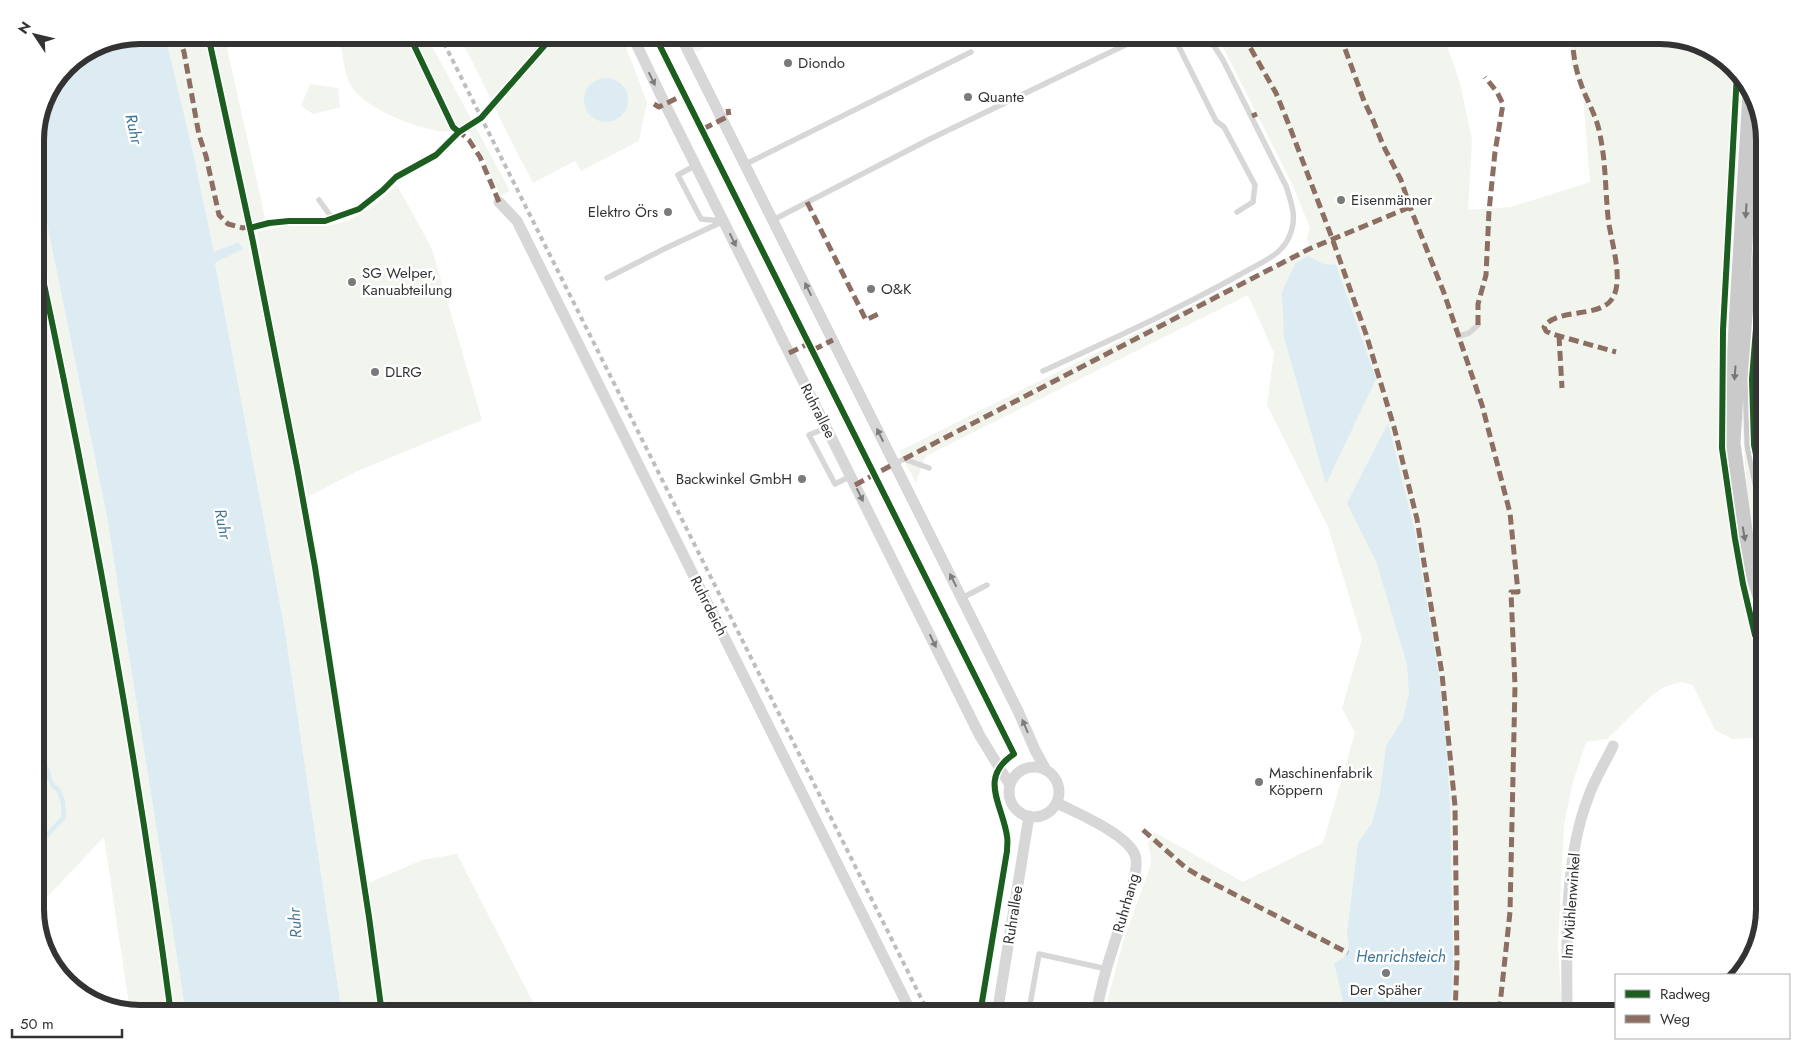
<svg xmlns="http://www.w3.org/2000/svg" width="1800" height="1049" viewBox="0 0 1800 1049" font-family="Jost,sans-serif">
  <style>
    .green { fill: #f1f5ed }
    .water { fill: #ddebf3 }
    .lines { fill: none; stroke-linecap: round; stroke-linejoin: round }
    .stream { stroke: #ddebf3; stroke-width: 4.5 }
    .service { stroke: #d7d7d7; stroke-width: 5.5 }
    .minor { stroke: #d7d7d7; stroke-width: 11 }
    .primary { stroke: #cacaca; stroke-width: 19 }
    .rail { stroke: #bebebe; stroke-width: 4; stroke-dasharray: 5 4; stroke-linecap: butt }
    .quiet { stroke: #8d6e63; stroke-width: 5; stroke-dasharray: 10 5; stroke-linecap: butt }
    .cycleway-casing { stroke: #fff; stroke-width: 9 }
    .cycleway { stroke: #1b5e20; stroke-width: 6 }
    .oneway { fill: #7d7d7d }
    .oneway2 { fill: #777 }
    .poi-dot { fill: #7a7a7a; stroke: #fff; stroke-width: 2 }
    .labels { text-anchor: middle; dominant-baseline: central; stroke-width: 5; stroke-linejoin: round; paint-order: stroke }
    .poi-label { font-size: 15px; fill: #333; stroke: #fff; text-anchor: start }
    .street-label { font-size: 15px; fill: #333; stroke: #fff }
    .water-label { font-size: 16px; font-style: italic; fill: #3f7597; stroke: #fff }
    .rim { fill: none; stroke: #333; stroke-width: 6 }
  </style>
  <rect width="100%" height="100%" fill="#fff"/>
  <path class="green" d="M 165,35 L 207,35 C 241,198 275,361 304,525 C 325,645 344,765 362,886 L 422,860 L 457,854 L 539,1014 L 342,1014 L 284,625 L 215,263 L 242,249 L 238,242 L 214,252 L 193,152 Z
    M 212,35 L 224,35 L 266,222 L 253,225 Z
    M 339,35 L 426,35 L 510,191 L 500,196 L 480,150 L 469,132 C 458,131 448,132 438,131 C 414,127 361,107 350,84 C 343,69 343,51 339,35 Z
    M 459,35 L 598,35 L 608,40 L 625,45 L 647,102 L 639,141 L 581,171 L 575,161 L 533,183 C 507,134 484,84 459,35 Z
    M 685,35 L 705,35 L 708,40 L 708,46 L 697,51 L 693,50 Z
    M 1217,35 L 1443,35 L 1460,83 L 1472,140 L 1468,210 L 1511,207 L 1590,182 L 1583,97 L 1571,63 L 1570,35 L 1660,35 L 1712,49 L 1742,79 L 1725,353 L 1725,444 L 1744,565 L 1765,655 L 1765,737 L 1732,739 L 1715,730 L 1693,685 L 1680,682 L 1664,687 L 1651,696 L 1607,739 L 1586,742 L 1572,785 L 1564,825 L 1558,945 L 1562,1014 L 1104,1014 L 1123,942 L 1150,867 L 1151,858 L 1148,844 L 1154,832 L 1243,882 L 1323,843 L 1355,733 L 1342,708 L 1362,639 L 1328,527 L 1267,405 L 1274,353 L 1248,295 L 928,455 L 924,459 L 916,483 L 899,451 L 1309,247 L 1307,237 L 1310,228 L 1293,186 Z
    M 310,84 L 338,88 L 340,107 L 313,114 L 301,106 Z
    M 1759,115 L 1763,126 L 1747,395 L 1750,464 L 1765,553 L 1765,579 L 1754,544 L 1748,506 L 1742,419 Z
    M 35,165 L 107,517 L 186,1014 L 174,1014 C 139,748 89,485 35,222 Z
    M 397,185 L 432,249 L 482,420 L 355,472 L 308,497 L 272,324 L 257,232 L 285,226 L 327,226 L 348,221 L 372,207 Z
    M 35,260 L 112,651 L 168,1014 L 140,1014 L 130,1011 L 104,837 L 35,910 Z"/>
  <path class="water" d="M 140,35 L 165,35 L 193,152 L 214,252 L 238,242 L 243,249 L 215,263 L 284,625 L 342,1014 L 186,1014 L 107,517 L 35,165 L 35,133 L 46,94 L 66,66 L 100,43 Z
    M584 100a22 22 0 1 1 44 0a22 22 0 1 1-44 0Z
    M 1308,256 L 1323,264 L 1336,265 L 1376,379 L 1326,484 L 1284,337 L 1282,292 L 1295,264 Z
    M 1388,423 L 1415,532 L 1439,676 L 1446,741 L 1450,807 L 1453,959 L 1452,996 L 1445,1009 L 1451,1012 L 1451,1014 L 1346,1014 L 1334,963 C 1348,957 1351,948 1347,934 L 1358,843 L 1372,823 L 1380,793 L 1386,746 L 1403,719 L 1409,693 L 1407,664 L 1376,561 L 1347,503 Z"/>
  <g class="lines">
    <path class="stream" d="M 35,848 L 64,817 L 63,802 L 58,789 L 53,786 L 49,777 L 48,770 L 41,763 L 36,752"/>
    <path class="service" d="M 1173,35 L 1216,121 L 1224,127 L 1255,185 L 1253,202 L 1237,212
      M 746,164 L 971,52
      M 696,165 L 678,175 L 701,219 L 722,221
      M 319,200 L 332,218
      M 773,220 L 928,140 L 1146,35
      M 250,228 L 269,223 L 289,221 L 325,221 L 359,209 L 383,190 L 396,177 L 411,169
      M 607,278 L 666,248 L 724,221
      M 1459,336 L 1469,333 L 1478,325
      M 1043,371 C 1110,340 1177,310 1241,274 C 1256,265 1278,257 1287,241 C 1298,221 1293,207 1286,186 L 1223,60 L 1214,46 L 1200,35
      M 826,428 L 809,435 L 835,484 L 851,476
      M 894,464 L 904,459 L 929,468
      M 962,598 L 987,585
      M 1029,1010 L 1039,954 L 1107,969"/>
    <path class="minor" d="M 632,35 L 665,104 L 980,736 L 1010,785
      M 680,35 L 1019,713 L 1035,750 L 1046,770
      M 499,202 L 517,221 L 912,1014
      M1009 792a25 25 0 1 1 50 0a25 25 0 1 1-50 0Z
      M 1057,803 C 1077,813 1127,834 1135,855 C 1142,871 1117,932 1112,951 C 1105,971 1100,993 1096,1014
      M 997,1014 L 1029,816
      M 1567,1014 C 1567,945 1563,863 1588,798 C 1594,780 1605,763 1613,746"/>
    <path class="primary" d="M 1752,92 L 1731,443 L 1744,538 L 1765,606
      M 1765,216 L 1752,379 L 1754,445 L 1765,498"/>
    <path class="rail" d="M 440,35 L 929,1014"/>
    <path class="quiet" d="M 178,35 L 184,52 L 199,135 L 206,156 L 219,215 L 228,224 L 243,228 L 249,226
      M 1243,35 L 1276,93 L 1289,125 L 1332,238 L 1366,334 L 1394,427 L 1417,519 L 1442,674 L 1455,806 L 1457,962 L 1455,1014
      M 1340,35 L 1364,101 L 1373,120 L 1383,145 L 1401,180 L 1410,207 L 1444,293 L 1482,405 L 1510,513 L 1518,592 L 1511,592 L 1515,686 L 1510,912 L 1499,1014
      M 1572,35 C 1573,52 1575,68 1581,84 C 1586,99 1595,113 1599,130 C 1606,161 1605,186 1608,217 C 1610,239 1625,280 1612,299 C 1600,318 1556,308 1544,327 L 1546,331 L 1552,334 L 1616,352
      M 634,41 L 656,35
      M 654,104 L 659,107 L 685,94
      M 1252,116 L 1257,114
      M 703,129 L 729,116 L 728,109
      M 457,130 L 469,140 L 480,157 L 499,202
      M 807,202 L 866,320 L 878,314
      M 1478,325 L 1478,304 L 1486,275 L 1489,211 L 1495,152 L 1503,104 L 1497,92 L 1485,77
      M 1559,336 L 1562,388
      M 813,350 L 833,340
      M 789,353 L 810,343
      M 904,459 L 1309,249 L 1410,207
      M 855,485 L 894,464
      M 1143,830 L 1186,868 L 1201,877 L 1348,953
      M 1448,1005 L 1464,1014"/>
    <defs>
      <path id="cycleway" d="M 208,35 L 253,242 L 297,467 L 315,567 L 369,917 L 382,1014
        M 409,35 L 453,127 L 459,132
        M 655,36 L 1014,754 C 978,778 1002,803 1007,836 C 1008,841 1007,846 1007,851 L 980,1014
        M 1737,73 L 1723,330 L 1722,448 L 1735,539 L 1743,584 L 1755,635 L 1765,650
        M 1765,216 L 1752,379 L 1754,445 L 1765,498
        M 250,228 L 269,223 L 289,221 L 325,221 L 359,209 L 383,190 L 396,177 L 436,155 L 459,132 L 481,118 L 552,37 L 562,35
        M 35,242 C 90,497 137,755 171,1014"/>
    </defs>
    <use href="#cycleway" class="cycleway-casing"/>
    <use href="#cycleway" class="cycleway"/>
  </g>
  <defs><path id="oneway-solid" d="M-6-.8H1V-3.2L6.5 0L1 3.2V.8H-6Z" transform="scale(1.25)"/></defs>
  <g class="oneway">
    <use href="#oneway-solid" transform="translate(652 79) rotate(64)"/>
    <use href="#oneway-solid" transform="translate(733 240) rotate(64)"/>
    <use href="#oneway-solid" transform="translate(808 289) rotate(-116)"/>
    <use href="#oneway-solid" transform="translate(880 435) rotate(-116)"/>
    <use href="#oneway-solid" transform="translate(860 495) rotate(64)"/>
    <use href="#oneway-solid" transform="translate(953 580) rotate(-117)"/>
    <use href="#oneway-solid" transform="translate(933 641) rotate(64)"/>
    <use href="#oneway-solid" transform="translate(1025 726) rotate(-113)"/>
  </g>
  <g class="oneway2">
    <use href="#oneway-solid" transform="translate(1746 211) rotate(94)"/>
    <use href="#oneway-solid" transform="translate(1735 373) rotate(94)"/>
    <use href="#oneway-solid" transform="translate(1744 534) rotate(80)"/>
  </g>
  <g class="poi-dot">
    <circle cx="788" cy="63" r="5"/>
    <circle cx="968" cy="97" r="5"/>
    <circle cx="1341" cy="200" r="5"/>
    <circle cx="668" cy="212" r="5"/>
    <circle cx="352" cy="282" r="5"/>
    <circle cx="871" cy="289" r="5"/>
    <circle cx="375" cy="372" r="5"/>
    <circle cx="802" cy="479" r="5"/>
    <circle cx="1259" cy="782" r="5"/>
    <circle cx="1386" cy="973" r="5"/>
  </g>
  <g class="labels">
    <g class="poi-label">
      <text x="798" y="63">Diondo</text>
      <text x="978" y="97">Quante</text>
      <text x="1351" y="200">Eisenmänner</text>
      <text x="658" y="212" text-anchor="end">Elektro Örs</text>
      <text x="362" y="273">SG Welper,<tspan x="362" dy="17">Kanuabteilung</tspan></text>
      <text x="881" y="289">O&amp;K</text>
      <text x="385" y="372">DLRG</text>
      <text x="792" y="479" text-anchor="end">Backwinkel GmbH</text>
      <text x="1269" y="773">Maschinenfabrik<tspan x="1269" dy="17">Köppern</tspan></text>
      <text x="1386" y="990" text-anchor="middle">Der Späher</text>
    </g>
    <g class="street-label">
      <text transform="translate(818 411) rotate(63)">Ruhrallee</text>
      <text transform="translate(709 606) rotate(63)">Ruhrdeich</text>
      <text transform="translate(1126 903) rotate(-74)">Ruhrhang</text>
      <text transform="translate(1571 906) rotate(-86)">Im Mühlenwinkel</text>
      <text transform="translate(1013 915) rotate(-81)">Ruhrallee</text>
    </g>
    <g class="water-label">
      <text transform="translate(134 129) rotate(77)">Ruhr</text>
      <text transform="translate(223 524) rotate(79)">Ruhr</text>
      <text transform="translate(295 923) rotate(-94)">Ruhr</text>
      <text x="1401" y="956">Henrichsteich</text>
    </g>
  </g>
  <path d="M0 0H1800V1049H0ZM140 44H1660A96 96 0 0 1 1756 140V909A96 96 0 0 1 1660 1005H140A96 96 0 0 1 44 909V140A96 96 0 0 1 140 44Z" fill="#fff" fill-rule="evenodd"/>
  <path class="rim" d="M140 44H1660A96 96 0 0 1 1756 140V909A96 96 0 0 1 1660 1005H140A96 96 0 0 1 44 909V140A96 96 0 0 1 140 44Z"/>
  <rect x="1615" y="974" width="175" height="65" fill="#ffffff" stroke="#adadad"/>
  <rect x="1625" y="990" width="25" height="8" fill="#1b5e20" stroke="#adadad"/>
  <text x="1660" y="999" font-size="15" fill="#333333">Radweg</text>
  <rect x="1625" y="1015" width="25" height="8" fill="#8d6e63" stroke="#adadad"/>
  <text x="1660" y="1024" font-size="15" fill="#333333">Weg</text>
  <g transform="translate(35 35) rotate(305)" stroke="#ffffff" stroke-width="4" paint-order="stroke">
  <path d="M0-4L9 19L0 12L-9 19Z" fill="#333333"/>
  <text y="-8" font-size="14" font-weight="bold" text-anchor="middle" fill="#333333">N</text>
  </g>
  <path d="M12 1029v8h110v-8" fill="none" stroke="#333333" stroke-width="2.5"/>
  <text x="20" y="1029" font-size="15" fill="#333333" stroke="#ffffff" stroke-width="4" paint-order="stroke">50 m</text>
</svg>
